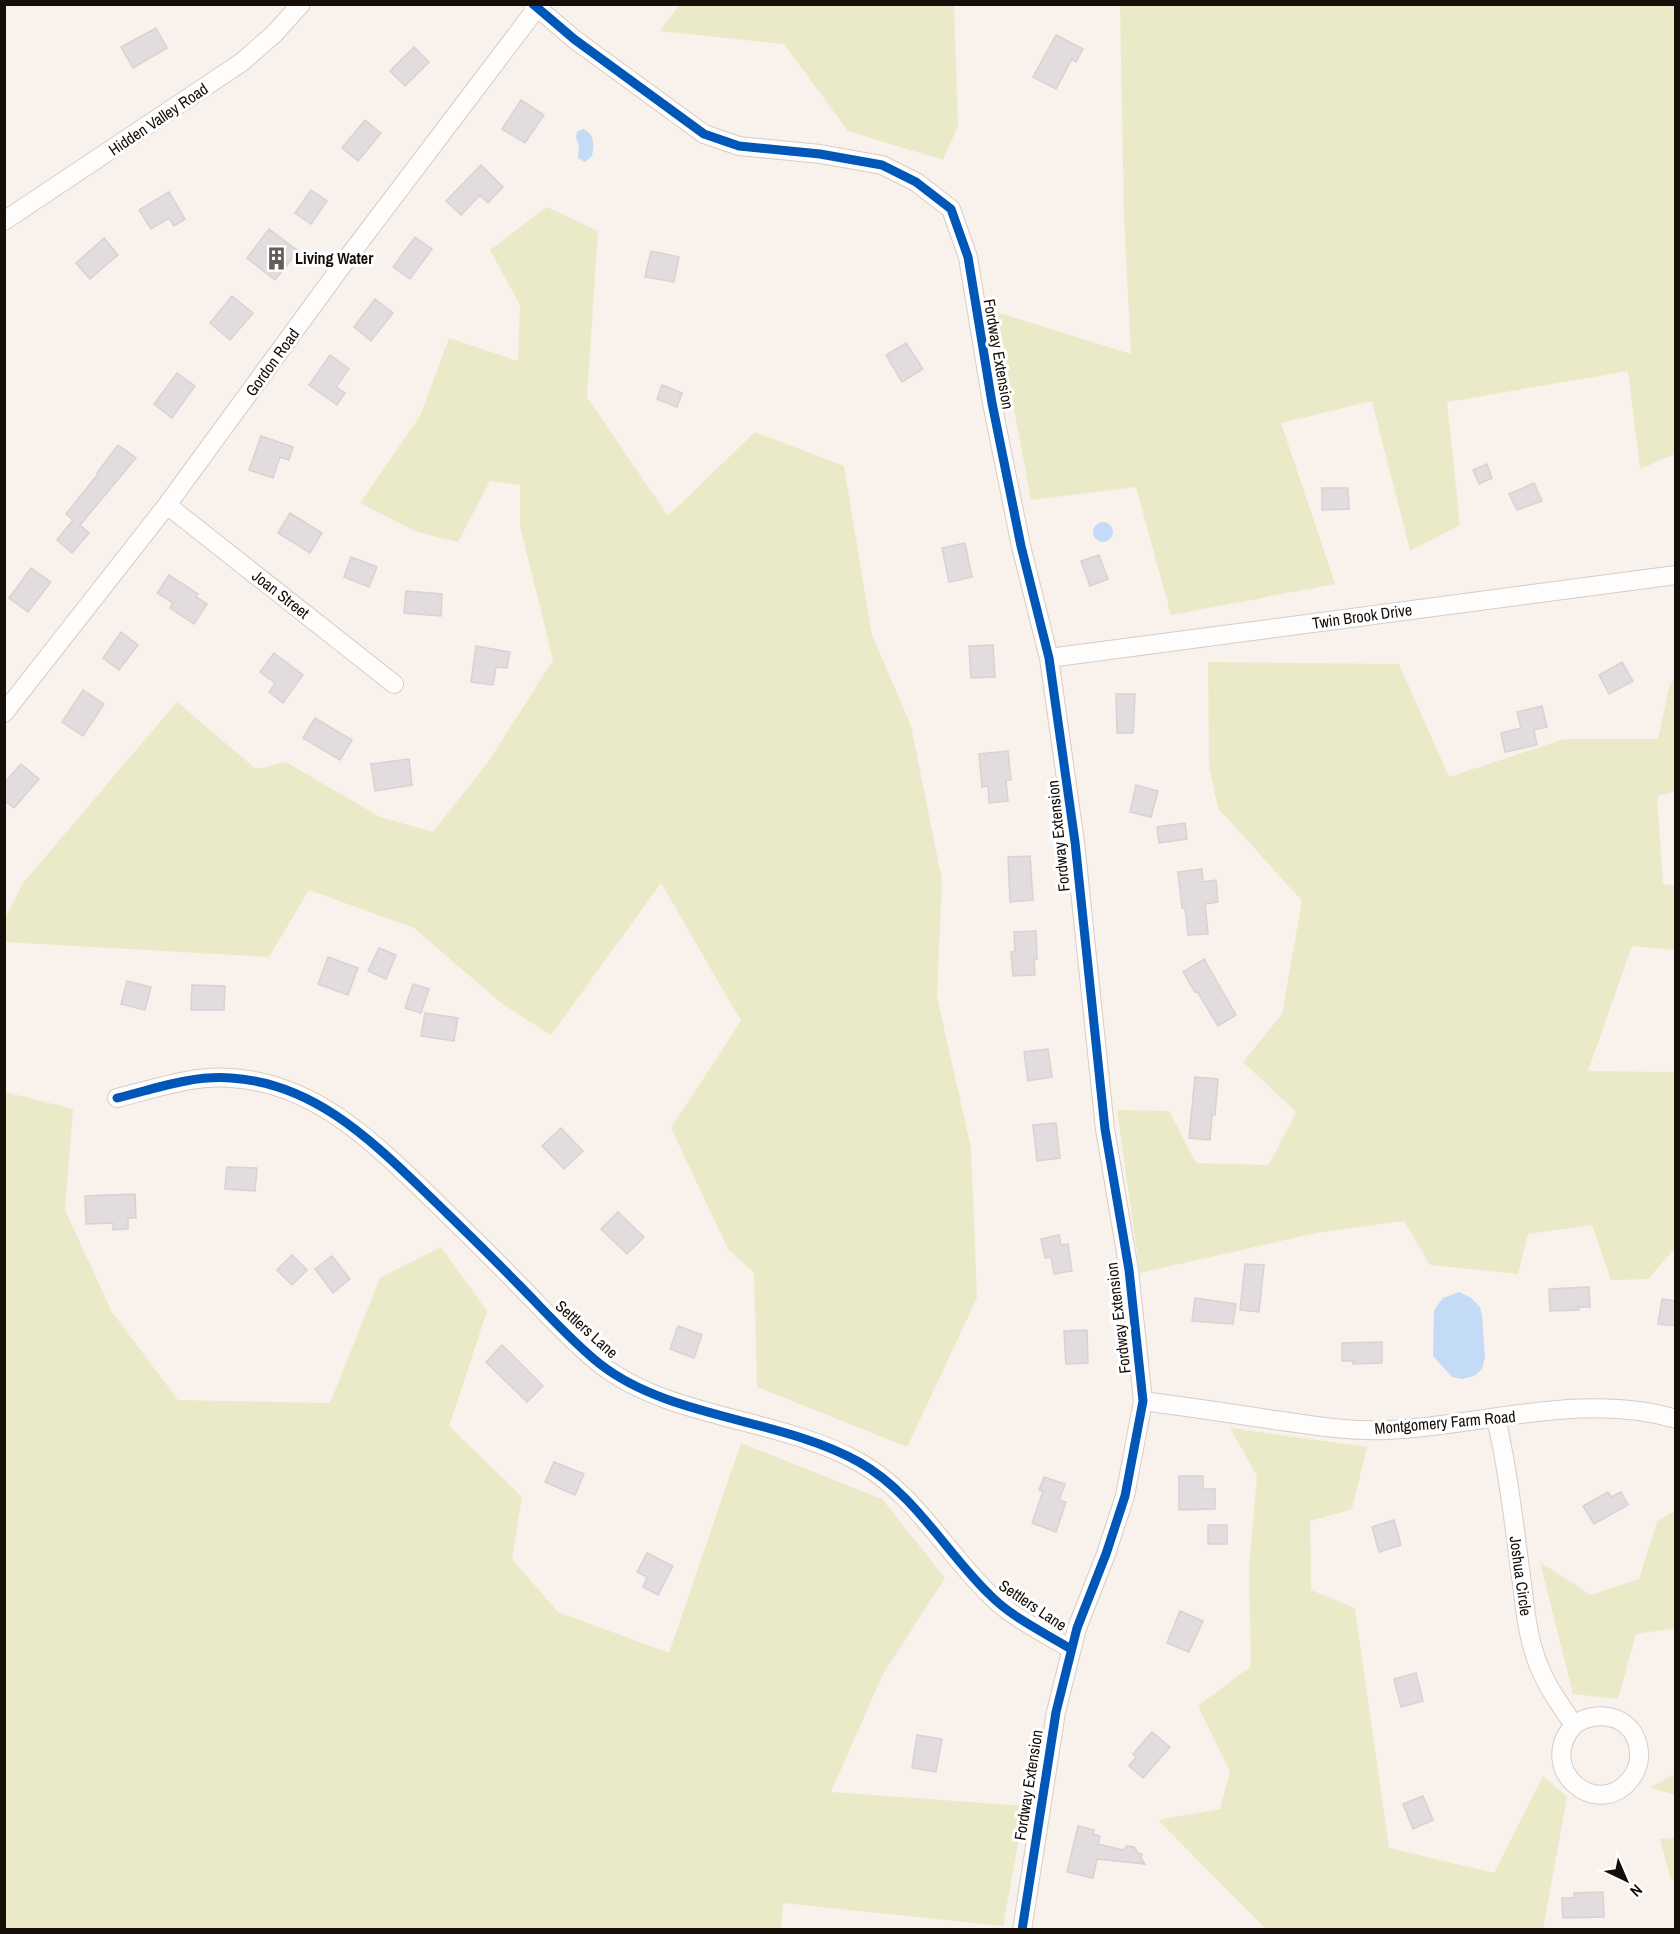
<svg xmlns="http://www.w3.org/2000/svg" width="1680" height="1934" viewBox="0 0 1680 1934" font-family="'Archivo Narrow',sans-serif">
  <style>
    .green { fill: #ebeac8 }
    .water { fill: #c3dbf6 }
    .building { fill: #e3dcde; stroke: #d8d2d3; stroke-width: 1.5 }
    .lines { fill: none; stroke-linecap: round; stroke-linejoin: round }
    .minor-casing { stroke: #d4cdc8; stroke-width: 20 }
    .minor { stroke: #fefdfc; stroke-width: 18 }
    .cycleway-casing { stroke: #fff; stroke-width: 13 }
    .cycleway { stroke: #0057b8; stroke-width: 9 }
    .labels { text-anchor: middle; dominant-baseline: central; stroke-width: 6; stroke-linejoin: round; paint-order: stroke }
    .street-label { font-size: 16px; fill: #150e09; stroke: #fff }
    .poi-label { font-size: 16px; font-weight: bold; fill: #150e09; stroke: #fff; text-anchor: start }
  </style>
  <rect width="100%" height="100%" fill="#f8f1ec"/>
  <path class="green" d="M 680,4 L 954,5 L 958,126 L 943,160 L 848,131 L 784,44 L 660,31 Z
    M 1120,5 L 1675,5 L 1675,454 L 1640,469 L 1628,371 L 1447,402 L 1460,525 L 1410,551 L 1372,401 L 1281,423 L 1335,584 L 1171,615 L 1136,487 L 1031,500 L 996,312 L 1131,354 L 1124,218 Z
    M 547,207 L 598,231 L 587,397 L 668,516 L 755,432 L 844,466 L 872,635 L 911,726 L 942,880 L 937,997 L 971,1148 L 977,1298 L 907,1447 L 757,1387 L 754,1273 L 728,1249 L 671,1128 L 741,1021 L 661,883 L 551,1035 L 501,1003 L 414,928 L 309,890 L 269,957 L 5,942 L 5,918 L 23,883 L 177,702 L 256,769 L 286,762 L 380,817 L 433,832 L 489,761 L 553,660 L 520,527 L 520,485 L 490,481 L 458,542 L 417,532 L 360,503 L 420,416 L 449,338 L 518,361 L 520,305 L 490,250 Z
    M 1208,662 L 1399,664 L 1449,777 L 1564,739 L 1658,739 L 1670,684 L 1675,678 L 1675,792 L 1657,796 L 1663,884 L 1675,886 L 1675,950 L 1632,946 L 1588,1071 L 1675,1072 L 1675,1248 L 1648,1279 L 1611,1280 L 1592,1225 L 1528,1234 L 1518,1274 L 1430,1265 L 1404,1221 L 1316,1233 L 1140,1273 L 1117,1110 L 1169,1111 L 1196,1163 L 1269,1165 L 1296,1112 L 1243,1062 L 1282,1014 L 1302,901 L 1218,808 L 1209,766 Z
    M 5,1092 L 73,1109 L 65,1210 L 112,1312 L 178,1400 L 330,1403 L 380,1278 L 441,1247 L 487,1311 L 449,1426 L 522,1497 L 512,1559 L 558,1612 L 669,1653 L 741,1443 L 882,1499 L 945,1578 L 883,1674 L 831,1792 L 1025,1806 L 1003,1926 L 783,1903 L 781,1930 L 5,1929 Z
    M 1230,1428 L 1367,1447 L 1352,1509 L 1310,1521 L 1311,1590 L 1355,1608 L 1389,1848 L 1494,1873 L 1543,1776 L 1567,1797 L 1543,1929 L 1266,1929 L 1158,1820 L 1220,1809 L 1230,1772 L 1198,1706 L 1251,1666 L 1249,1570 L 1257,1476 Z
    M 1675,1511 L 1675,1628 L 1636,1634 L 1618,1699 L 1573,1694 L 1540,1562 L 1591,1595 L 1639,1579 L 1657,1521 Z
    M 1675,1774 L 1675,1795 L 1651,1788 L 1651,1787 Z
    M 1675,1838 L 1676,1838 L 1675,1880 L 1671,1880 L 1660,1839 Z"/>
  <path class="water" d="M 583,129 C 595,134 594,144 592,156 L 585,162 L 578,158 L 579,146 L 576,138 L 577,132 Z
    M1093 532a10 10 0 1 1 20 0a10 10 0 1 1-20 0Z
    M 1459,1292 L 1471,1298 L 1480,1307 L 1482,1316 L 1485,1357 L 1482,1369 L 1474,1376 L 1462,1379 L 1452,1377 L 1433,1356 L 1434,1310 L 1443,1298 Z"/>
  <path class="building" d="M 156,28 L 167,48 L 133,68 L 121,47 Z
    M 1056,35 L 1083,49 L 1076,62 L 1072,59 L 1056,89 L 1033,77 Z
    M 414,47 L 429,62 L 405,86 L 390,71 Z
    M 521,100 L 544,115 L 525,143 L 502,129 Z
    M 365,120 L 381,133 L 358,161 L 342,148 Z
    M 481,165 L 503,187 L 488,203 L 480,195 L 461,215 L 446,201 Z
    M 311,190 L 327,201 L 311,224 L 295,213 Z
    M 169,192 L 185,219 L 174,226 L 169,218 L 151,229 L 139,210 Z
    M 269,229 L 298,251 L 275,280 L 247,258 Z
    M 415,237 L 432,249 L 410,279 L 393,267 Z
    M 104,238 L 118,255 L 90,279 L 76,263 Z
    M 651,251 L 679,257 L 674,282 L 645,277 Z
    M 232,296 L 253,313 L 230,340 L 210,323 Z
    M 375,299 L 393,313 L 371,341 L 354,327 Z
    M 906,343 L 923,369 L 902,382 L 886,355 Z
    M 330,355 L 349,369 L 336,387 L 345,393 L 337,405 L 309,385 Z
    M 177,373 L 195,386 L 172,418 L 154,404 Z
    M 662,385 L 682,393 L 677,407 L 657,399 Z
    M 261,436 L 293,447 L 289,460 L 280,457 L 273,478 L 249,470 Z
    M 118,445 L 136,458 L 80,525 L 89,533 L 72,553 L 57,540 L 73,520 L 66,514 L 98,474 L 97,473 Z
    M 1487,464 L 1492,478 L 1479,484 L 1473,470 Z
    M 1534,483 L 1542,501 L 1517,510 L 1509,494 Z
    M 1322,488 L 1348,488 L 1349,509 L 1322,510 Z
    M 290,513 L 322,533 L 310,553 L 278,533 Z
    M 965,543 L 972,577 L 949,582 L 942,548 Z
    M 1099,555 L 1108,579 L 1090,586 L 1081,561 Z
    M 351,557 L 377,567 L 369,587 L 344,577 Z
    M 31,568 L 51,582 L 28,612 L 9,598 Z
    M 169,575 L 198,594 L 196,597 L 207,604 L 194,624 L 170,608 L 173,603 L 157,593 Z
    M 406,591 L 442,594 L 441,616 L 404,613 Z
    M 121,632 L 138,645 L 119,670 L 103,658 Z
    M 993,645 L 995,677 L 971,678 L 969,646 Z
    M 476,646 L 510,652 L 507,668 L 496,667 L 493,685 L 471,682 Z
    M 274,653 L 303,675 L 283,703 L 269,692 L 275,683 L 260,672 Z
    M 1622,662 L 1633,681 L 1609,694 L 1599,675 Z
    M 83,690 L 104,704 L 83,736 L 62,722 Z
    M 1116,694 L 1135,694 L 1133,733 L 1117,733 Z
    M 1542,706 L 1547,727 L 1534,730 L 1537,745 L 1505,752 L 1501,733 L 1521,728 L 1517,712 Z
    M 315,718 L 352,740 L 340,760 L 303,738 Z
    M 1008,751 L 1011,780 L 1006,780 L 1008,801 L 989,803 L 988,786 L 982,787 L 979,754 Z
    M 409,759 L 412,785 L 375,791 L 371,764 Z
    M 21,764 L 39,779 L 14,808 L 4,800 L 4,783 Z
    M 1136,785 L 1158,791 L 1151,817 L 1130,812 Z
    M 1185,823 L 1187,839 L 1159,843 L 1157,827 Z
    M 1030,856 L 1033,900 L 1010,902 L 1008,857 Z
    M 1202,869 L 1203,882 L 1216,880 L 1218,902 L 1205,904 L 1208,934 L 1188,935 L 1185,908 L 1182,908 L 1178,872 Z
    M 1036,931 L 1037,959 L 1034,959 L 1035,975 L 1013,976 L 1011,952 L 1015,951 L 1014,932 Z
    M 379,948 L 396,955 L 386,979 L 368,971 Z
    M 328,957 L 358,968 L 348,995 L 318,984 Z
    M 1204,959 L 1236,1015 L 1218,1026 L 1197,991 L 1195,992 L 1183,972 Z
    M 127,981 L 151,987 L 145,1010 L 121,1004 Z
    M 413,984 L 429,989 L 421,1013 L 405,1008 Z
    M 192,985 L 225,986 L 224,1010 L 191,1010 Z
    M 425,1013 L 458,1018 L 454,1041 L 421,1036 Z
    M 1048,1049 L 1052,1077 L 1028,1081 L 1024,1052 Z
    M 1195,1077 L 1218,1079 L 1215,1115 L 1212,1115 L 1210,1140 L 1189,1138 Z
    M 1056,1123 L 1060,1158 L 1037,1161 L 1033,1125 Z
    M 561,1128 L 583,1151 L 564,1169 L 542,1146 Z
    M 227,1167 L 257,1168 L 255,1191 L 225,1189 Z
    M 135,1194 L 136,1218 L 128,1218 L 128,1229 L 113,1230 L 113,1223 L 86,1224 L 85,1196 Z
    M 618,1212 L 644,1237 L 627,1254 L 601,1229 Z
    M 1059,1235 L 1061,1245 L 1068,1244 L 1072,1271 L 1054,1274 L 1051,1257 L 1045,1258 L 1041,1239 Z
    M 292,1255 L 307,1270 L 292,1285 L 277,1270 Z
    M 332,1256 L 350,1279 L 333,1293 L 315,1269 Z
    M 1245,1264 L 1264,1265 L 1259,1312 L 1240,1310 Z
    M 1589,1287 L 1590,1307 L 1578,1307 L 1579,1310 L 1550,1311 L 1549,1289 Z
    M 1195,1298 L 1236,1304 L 1233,1324 L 1192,1321 Z
    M 1662,1299 L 1676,1301 L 1676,1326 L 1658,1324 Z
    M 678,1326 L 702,1335 L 694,1358 L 670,1349 Z
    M 1087,1330 L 1088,1363 L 1066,1364 L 1064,1331 Z
    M 1382,1342 L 1382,1363 L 1353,1364 L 1353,1361 L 1342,1361 L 1342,1343 Z
    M 502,1345 L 543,1386 L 527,1402 L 486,1362 Z
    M 554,1462 L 584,1474 L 575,1495 L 545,1482 Z
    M 1179,1476 L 1203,1476 L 1203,1489 L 1215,1489 L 1215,1509 L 1179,1510 Z
    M 1044,1477 L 1065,1484 L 1059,1500 L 1066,1502 L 1056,1532 L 1032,1523 L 1043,1491 L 1039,1490 Z
    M 1608,1492 L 1611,1497 L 1621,1492 L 1628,1505 L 1594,1524 L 1583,1506 Z
    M 1394,1520 L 1401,1545 L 1379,1552 L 1372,1527 Z
    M 1208,1525 L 1227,1525 L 1227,1544 L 1208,1544 Z
    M 647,1553 L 673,1566 L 658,1595 L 643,1587 L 647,1577 L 637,1572 Z
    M 1180,1611 L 1203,1621 L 1189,1652 L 1167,1643 Z
    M 1416,1673 L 1423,1701 L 1401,1707 L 1394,1679 Z
    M 1152,1732 L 1170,1747 L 1143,1778 L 1129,1766 L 1136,1757 L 1133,1754 Z
    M 917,1735 L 942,1739 L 936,1772 L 912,1768 Z
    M 1423,1796 L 1433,1820 L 1413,1829 L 1403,1804 Z
    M 1078,1826 L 1094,1830 L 1093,1834 L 1100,1836 L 1098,1844 L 1123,1850 L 1127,1846 L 1134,1847 L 1138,1853 L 1142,1854 L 1141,1858 L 1145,1864 L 1097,1859 L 1093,1878 L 1067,1872 Z
    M 1603,1892 L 1604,1917 L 1563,1918 L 1562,1898 L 1574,1898 L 1574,1893 Z"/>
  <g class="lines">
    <defs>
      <path id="minor" d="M 533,4 L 574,39 L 704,134 L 739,146 L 820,154 L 882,165 L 916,182 L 951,209 L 968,257 L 992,403 L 1021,546 L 1049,658 L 1075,842 L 1105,1129 L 1129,1270 L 1143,1401 L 1125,1496 L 1106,1554 L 1077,1628 L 1056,1712 L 1022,1930
        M 4,221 L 242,62 L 274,34 L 301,4
        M 167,505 L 394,684
        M 1049,658 L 1676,575
        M 4,713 L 167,505 L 349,256 L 536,9
        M 117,1098 C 154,1089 192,1075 231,1078 C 311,1083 367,1136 422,1189 C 454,1220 486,1251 517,1283 C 544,1310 570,1340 600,1364 C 670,1419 781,1418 859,1462 C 914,1493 945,1551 989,1594 C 1011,1617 1043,1632 1071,1649
        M 1143,1401 C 1187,1407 1230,1413 1274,1420 C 1311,1425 1349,1432 1387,1430 C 1480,1426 1583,1391 1676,1419
        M 1496,1418 C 1508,1470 1514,1524 1521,1576 C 1525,1606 1527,1638 1539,1666 C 1547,1687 1561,1706 1574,1725 C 1600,1707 1636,1717 1639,1752 C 1640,1762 1636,1773 1629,1781 C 1595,1820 1535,1768 1574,1725"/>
    </defs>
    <use href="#minor" class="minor-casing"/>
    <use href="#minor" class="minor"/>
    <defs>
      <path id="cycleway" d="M 533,4 L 574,39 L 704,134 L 739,146 L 820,154 L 882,165 L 916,182 L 951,209 L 968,257 L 992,403 L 1021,546 L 1049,658 L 1075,842 L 1105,1129 L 1129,1270 L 1143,1401 L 1125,1496 L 1106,1554 L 1077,1628 L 1056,1712 L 1022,1930
        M 117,1098 C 154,1089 192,1075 231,1078 C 311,1083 367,1136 422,1189 C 454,1220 486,1251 517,1283 C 544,1310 570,1340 600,1364 C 670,1419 781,1418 859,1462 C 914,1493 945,1551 989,1594 C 1011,1617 1043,1632 1071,1649"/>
    </defs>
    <use href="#cycleway" class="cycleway-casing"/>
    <use href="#cycleway" class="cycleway"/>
  </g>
  <defs>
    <symbol id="building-bare" viewBox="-9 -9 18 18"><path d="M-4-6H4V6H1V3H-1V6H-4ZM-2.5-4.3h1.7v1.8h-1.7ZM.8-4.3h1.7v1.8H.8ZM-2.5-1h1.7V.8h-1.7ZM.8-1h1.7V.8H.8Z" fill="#645d58" stroke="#fff" stroke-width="2.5" paint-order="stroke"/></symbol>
  </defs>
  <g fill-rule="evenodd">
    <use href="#building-bare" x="260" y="242" width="33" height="33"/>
  </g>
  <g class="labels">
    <g class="street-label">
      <text transform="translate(158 119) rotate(-34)">Hidden Valley Road</text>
      <text transform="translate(999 354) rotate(80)">Fordway Extension</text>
      <text transform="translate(272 362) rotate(-54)">Gordon Road</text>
      <text transform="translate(281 594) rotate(38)">Joan Street</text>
      <text transform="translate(1362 616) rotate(-8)">Twin Brook Drive</text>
      <text transform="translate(1058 836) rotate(-96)">Fordway Extension</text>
      <text transform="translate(1118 1318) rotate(-97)">Fordway Extension</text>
      <text transform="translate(587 1329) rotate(42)">Settlers Lane</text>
      <text transform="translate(1445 1422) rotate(-5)">Montgomery Farm Road</text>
      <text transform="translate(1521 1576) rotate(82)">Joshua Circle</text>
      <text transform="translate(1033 1605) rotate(34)">Settlers Lane</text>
      <text transform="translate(1028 1785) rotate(-81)">Fordway Extension</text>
    </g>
    <g class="poi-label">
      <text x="295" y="258">Living Water</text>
    </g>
  </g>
  <rect width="1680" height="1934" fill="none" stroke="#150e09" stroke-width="12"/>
  <g transform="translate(1626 1880) rotate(136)" stroke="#ffffff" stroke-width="4.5" paint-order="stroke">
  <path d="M0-4.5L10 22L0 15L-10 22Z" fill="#150e09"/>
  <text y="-9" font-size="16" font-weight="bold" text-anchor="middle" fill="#150e09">N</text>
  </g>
</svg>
